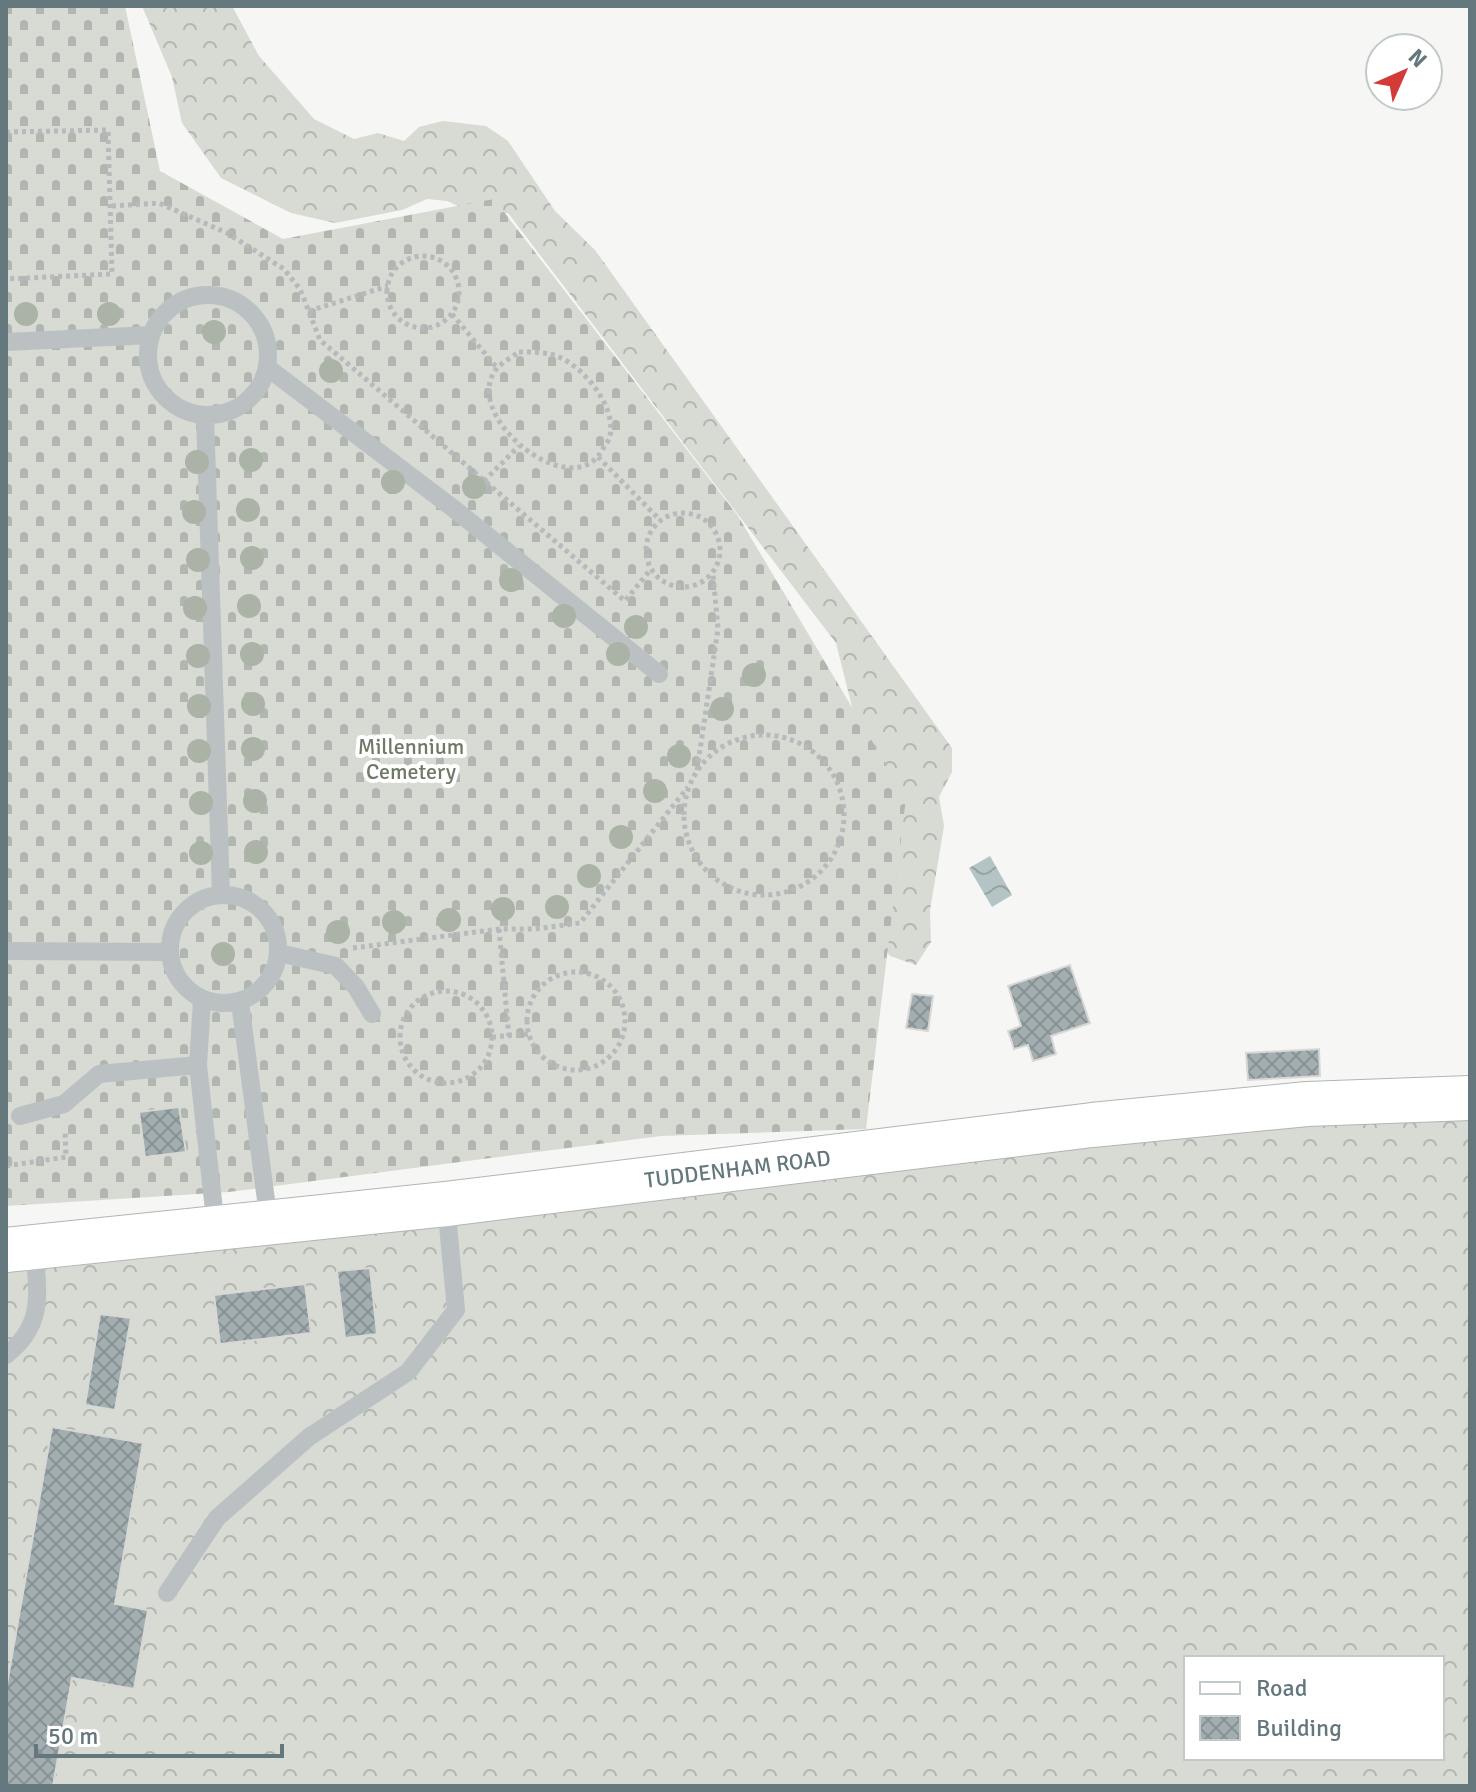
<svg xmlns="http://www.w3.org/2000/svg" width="1476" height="1792" viewBox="0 0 1476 1792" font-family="Signika,sans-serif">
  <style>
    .forest { fill: url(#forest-crowns); fill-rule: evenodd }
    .cemetery { fill: url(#cemetery-stones) }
    .water { fill: url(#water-waves) }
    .building { fill: url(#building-cross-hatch); stroke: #d8d8d6; stroke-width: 2 }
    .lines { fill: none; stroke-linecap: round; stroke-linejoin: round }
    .secondary-casing { stroke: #aeb6b8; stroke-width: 46 }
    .path { stroke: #b6babc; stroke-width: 5; stroke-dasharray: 4 4; stroke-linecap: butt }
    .lane { stroke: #bbc1c3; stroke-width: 18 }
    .secondary { stroke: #fff; stroke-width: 44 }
    .tree { fill: #abb2a6 }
    .labels { text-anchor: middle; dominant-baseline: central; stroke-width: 8; stroke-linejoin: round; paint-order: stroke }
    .park-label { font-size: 22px; fill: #6e7a66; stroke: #fff }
    .street-label { font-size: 22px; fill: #64777c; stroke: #fff }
  </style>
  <defs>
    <pattern id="forest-crowns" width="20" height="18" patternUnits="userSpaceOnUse" patternTransform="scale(2)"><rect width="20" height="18" fill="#d7dbd3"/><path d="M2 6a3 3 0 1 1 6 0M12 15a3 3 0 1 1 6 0" fill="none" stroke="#b2b6b0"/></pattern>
    <pattern id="cemetery-stones" width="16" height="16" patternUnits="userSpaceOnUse" patternTransform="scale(2)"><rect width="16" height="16" fill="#d7dbd3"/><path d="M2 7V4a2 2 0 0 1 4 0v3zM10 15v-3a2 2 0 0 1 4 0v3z" fill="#b2b6b0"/></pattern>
    <pattern id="water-waves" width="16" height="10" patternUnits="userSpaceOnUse" patternTransform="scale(2)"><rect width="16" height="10" fill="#b4c3c4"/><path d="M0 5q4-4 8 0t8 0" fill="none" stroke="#96a3a4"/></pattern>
    <pattern id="building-cross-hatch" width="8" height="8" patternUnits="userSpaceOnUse" patternTransform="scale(2)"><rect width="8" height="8" fill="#a3aeb0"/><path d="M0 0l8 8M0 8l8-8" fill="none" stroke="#889294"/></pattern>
  </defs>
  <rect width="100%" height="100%" fill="#f6f6f4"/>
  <path class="forest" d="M 142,6 L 232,6 L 259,56 L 314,119 L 354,139 L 378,133 L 404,141 L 419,127 L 443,121 L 486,126 L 508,141 L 555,211 L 595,250 L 952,748 L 952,772 L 939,797 L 944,826 L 930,910 L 931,942 L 916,965 L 890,956 L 880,942 L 859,735 L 836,643 L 508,213 L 480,216 L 447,201 L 427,199 L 402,210 L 335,223 L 291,213 L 221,178 L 182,123 L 172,77 Z
    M 1470,1114 L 1470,1786 L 6,1786 L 6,1263 L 1324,1120 ZM 1186,1658 L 1442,1658 L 1442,1758 L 1186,1758 Z"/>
  <path class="cemetery" d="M 6,6 L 125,6 L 160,171 L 283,239 L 494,199 L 738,516 L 906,798 L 866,1129 L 661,1136 L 229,1192 L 6,1206 Z"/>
  <path class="water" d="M 990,856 L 1012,895 L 992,907 L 969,868 Z"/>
  <path class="building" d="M 1070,965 L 1090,1023 L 1051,1036 L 1056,1054 L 1033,1061 L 1028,1045 L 1014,1049 L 1008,1031 L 1021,1026 L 1008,986 Z
    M 912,994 L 933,996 L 928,1031 L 906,1028 Z
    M 1319,1049 L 1320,1076 L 1248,1080 L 1246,1053 Z
    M 179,1107 L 186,1152 L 145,1157 L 139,1112 Z
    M 370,1268 L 377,1334 L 345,1338 L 337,1271 Z
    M 305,1284 L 311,1333 L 220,1344 L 214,1295 Z
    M 100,1314 L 131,1318 L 115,1410 L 85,1405 Z
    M 52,1427 L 143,1443 L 115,1604 L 148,1610 L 134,1689 L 72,1678 L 53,1786 L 6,1786 L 6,1690 Z"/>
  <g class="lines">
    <defs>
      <g id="secondary">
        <path id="s1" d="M 6,1250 L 446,1204 L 1092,1125 L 1307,1104 L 1470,1098"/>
      </g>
    </defs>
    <use href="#secondary" class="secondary-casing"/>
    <path class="path" d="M 6,132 L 108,130 L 112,274 L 6,279
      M 112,206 L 159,203 L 227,233 L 284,269 L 300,289 L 320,340 L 625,601 L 651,569
      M387 292a36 36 0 1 1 72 0a36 36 0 1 1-72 0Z
      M 309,311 L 388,286
      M 452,314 L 497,368
      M 519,352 C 529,352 540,352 550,354 C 579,360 617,405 610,436 C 609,441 603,448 601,452 C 568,505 455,411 499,366 C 505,361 513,356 519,352 Z
      M 598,457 L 660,520
      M 484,481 L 519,446
      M646 550a37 37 0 1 1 74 0a37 37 0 1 1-74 0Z
      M684 815a80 80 0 1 1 160 0a80 80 0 1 1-160 0Z
      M 697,770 L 718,629 L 713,574
      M 499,929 L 509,1037
      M 353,948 L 499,929 L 535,929 L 580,923 L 688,787
      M527 1021a49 49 0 1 1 98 0a49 49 0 1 1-98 0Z
      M400 1037a46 46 0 1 1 92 0a46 46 0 1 1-92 0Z
      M 492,1037 L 528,1034
      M 6,1166 L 66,1157 L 65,1130"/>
    <path class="lane" d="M148 355a60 60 0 1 1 120 0a60 60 0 1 1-120 0Z
      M 6,342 L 151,335
      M 268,368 L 458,512 L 659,674
      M 205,416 L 221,894
      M170 949a54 54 0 1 1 108 0a54 54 0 1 1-108 0Z
      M 6,951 L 169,952
      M 279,953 L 336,966 L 356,987 L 372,1014
      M 202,1000 L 198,1065 L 216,1228
      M 240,1002 L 269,1223
      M 20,1116 L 64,1104 L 99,1074 L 198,1065
      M 6,1355 C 45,1325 38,1293 34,1248
      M 167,1593 L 217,1518 L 309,1437 L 408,1372 L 456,1310 L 446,1204"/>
    <use href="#secondary" class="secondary"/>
  </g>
  <g class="tree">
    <circle cx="26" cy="314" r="12"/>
    <circle cx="109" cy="314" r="12"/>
    <circle cx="214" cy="332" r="12"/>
    <circle cx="331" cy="371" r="12"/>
    <circle cx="251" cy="460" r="12"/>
    <circle cx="197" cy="462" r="12"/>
    <circle cx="393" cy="482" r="12"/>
    <circle cx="474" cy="487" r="12"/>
    <circle cx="248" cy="510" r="12"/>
    <circle cx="194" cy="512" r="12"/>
    <circle cx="252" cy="558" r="12"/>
    <circle cx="198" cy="560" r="12"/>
    <circle cx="511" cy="580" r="12"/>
    <circle cx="249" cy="606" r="12"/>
    <circle cx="195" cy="608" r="12"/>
    <circle cx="564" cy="616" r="12"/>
    <circle cx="636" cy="627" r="12"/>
    <circle cx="252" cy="654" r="12"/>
    <circle cx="618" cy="654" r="12"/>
    <circle cx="198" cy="656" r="12"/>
    <circle cx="754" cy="675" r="12"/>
    <circle cx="253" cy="704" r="12"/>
    <circle cx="199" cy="706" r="12"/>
    <circle cx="722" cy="709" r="12"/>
    <circle cx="253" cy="749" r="12"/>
    <circle cx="199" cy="751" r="12"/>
    <circle cx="679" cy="756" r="12"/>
    <circle cx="655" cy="791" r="12"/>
    <circle cx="255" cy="801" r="12"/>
    <circle cx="201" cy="803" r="12"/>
    <circle cx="621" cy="837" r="12"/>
    <circle cx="256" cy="852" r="12"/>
    <circle cx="201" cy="853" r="12"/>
    <circle cx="589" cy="876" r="12"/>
    <circle cx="557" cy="907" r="12"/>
    <circle cx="503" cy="909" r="12"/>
    <circle cx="449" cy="920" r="12"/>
    <circle cx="394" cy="922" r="12"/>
    <circle cx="338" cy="932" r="12"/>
    <circle cx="223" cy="954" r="12"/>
  </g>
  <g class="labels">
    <g class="park-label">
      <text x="411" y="746">Millennium<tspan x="411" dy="25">Cemetery</tspan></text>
    </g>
    <g class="street-label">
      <text stroke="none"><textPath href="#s1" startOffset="736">TUDDENHAM ROAD</textPath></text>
    </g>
  </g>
  <rect width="1476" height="1792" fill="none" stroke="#64777c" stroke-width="16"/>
  <rect x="1184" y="1656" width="260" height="104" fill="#ffffff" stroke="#c1c9cb" stroke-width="2"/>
  <rect x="1200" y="1682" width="40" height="12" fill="#ffffff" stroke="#c1c9cb" stroke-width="2"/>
  <text x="1256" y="1696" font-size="24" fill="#64777c">Road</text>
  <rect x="1200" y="1716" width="40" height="24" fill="url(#building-cross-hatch)" stroke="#c1c9cb" stroke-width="2"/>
  <text x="1256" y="1736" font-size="24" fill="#64777c">Building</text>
  <g transform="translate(1404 72) rotate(45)"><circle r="38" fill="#ffffff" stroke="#c1c9cb" stroke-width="2"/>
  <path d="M0-6L14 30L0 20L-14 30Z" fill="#d43b37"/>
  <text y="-12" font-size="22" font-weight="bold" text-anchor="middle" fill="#64777c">N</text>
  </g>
  <path d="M36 1744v12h246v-12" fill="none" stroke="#64777c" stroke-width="4"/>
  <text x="48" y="1744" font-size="24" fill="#64777c" stroke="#ffffff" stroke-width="6" paint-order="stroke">50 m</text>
</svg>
